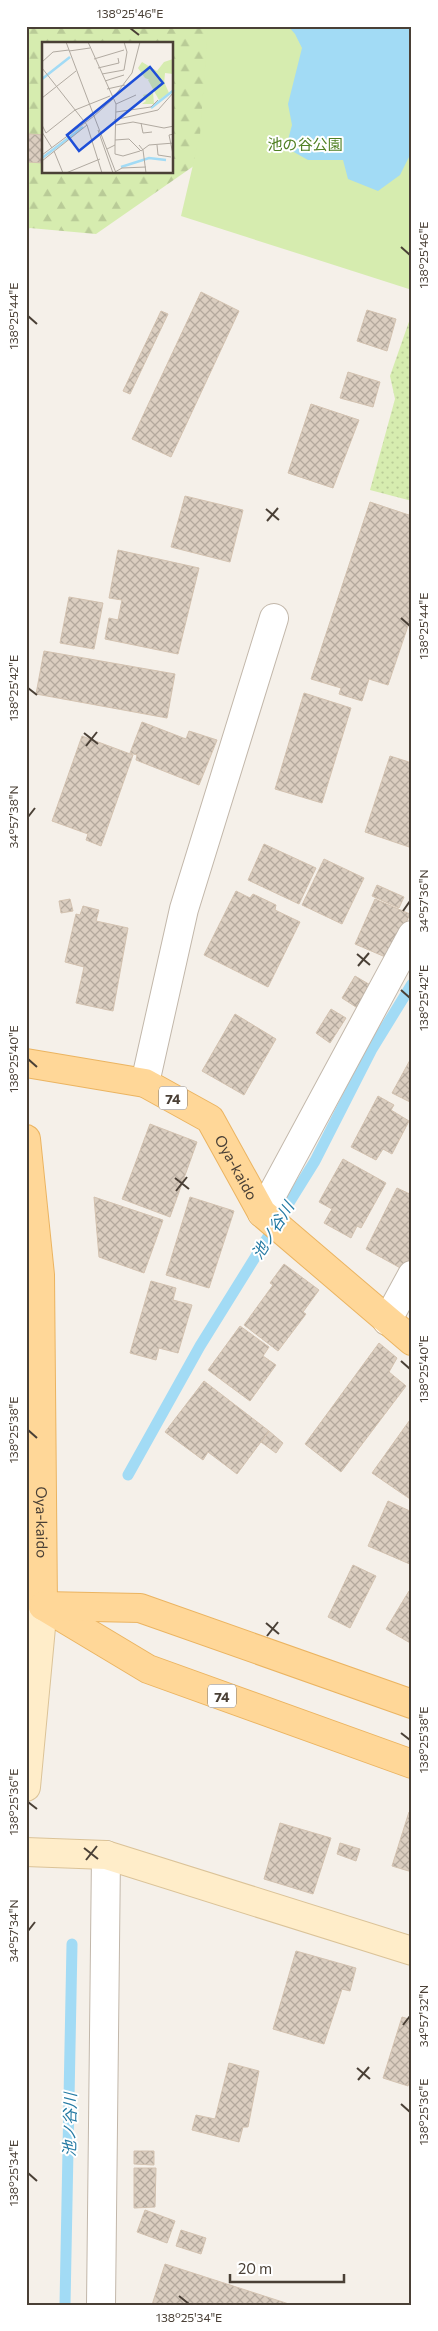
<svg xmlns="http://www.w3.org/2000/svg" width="438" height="2331" viewBox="0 0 438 2331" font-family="Commissioner,'Noto Sans JP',sans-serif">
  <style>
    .grass { fill: url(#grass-dots) }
    .forest { fill: url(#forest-firs); fill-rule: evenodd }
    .park { fill: #d6ecaf }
    .water { fill: #a2dbf5 }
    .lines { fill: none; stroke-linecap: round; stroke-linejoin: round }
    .stream { stroke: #a2dbf5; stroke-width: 11 }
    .building { fill: url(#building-cross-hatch); stroke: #d3c2b0 }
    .street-casing { stroke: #c2b7aa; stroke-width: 30 }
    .secondary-casing { stroke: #dbc398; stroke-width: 30 }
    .primary-casing { stroke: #ebb461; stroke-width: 30 }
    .street { stroke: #fff; stroke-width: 28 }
    .secondary { stroke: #ffedc9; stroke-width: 28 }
    .primary { stroke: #ffd798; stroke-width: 28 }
    .ticks { fill: none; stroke: #4a4036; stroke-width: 2 }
    .labels { text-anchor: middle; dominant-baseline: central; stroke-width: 4; stroke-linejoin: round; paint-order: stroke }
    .shield { fill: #fff; stroke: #807972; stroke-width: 1 }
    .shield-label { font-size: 14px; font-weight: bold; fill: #4a4036 }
    .park-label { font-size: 15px; fill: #508025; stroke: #fff }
    .street-label { font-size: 15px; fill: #4a4036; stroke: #fff }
    .water-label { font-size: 16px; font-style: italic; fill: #257aa3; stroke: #fff }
    .inset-river { fill: none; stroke: #a2dbf5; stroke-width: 2.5 }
    .inset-road { fill: none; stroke: #b1aaa1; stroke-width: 1 }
    .view { fill: #1d4ed8; fill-opacity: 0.15; stroke: #1d4ed8; stroke-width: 2.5 }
    .inset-edge { fill: none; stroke: #4a4036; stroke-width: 2.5 }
    .neatline { fill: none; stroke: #4a4036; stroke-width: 2 }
    .ticks-label { font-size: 12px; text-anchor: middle; fill: #4a4036 }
  </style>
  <defs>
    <pattern id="grass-dots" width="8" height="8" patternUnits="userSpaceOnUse" patternTransform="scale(1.25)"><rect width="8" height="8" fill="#d6ecaf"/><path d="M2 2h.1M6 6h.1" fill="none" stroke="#b9cb97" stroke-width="1.8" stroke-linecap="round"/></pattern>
    <pattern id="forest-firs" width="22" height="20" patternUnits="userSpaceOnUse" patternTransform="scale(1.25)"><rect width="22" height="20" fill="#d6ecaf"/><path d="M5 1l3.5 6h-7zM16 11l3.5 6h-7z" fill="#b9cb97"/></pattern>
    <pattern id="building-cross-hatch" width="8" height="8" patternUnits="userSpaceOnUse" patternTransform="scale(1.25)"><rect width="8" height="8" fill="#dbcec0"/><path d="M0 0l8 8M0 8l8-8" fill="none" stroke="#b4a99d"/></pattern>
  </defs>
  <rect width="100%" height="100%" fill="#f5f0e9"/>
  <path class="grass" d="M 412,313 L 412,501 L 370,490 L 395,399 L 390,376 Z"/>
  <path class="forest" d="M 26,26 L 288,26 L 211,154 L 96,234 L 30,228 L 26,230 ZM 44,44 L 172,44 L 172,172 L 44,172 Z"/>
  <path class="park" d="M 208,26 L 412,26 L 412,290 L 181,216 L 200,135 Z"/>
  <path class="water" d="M 288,26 L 412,26 L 412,151 L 400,175 L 378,191 L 348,179 L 343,160 L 308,160 L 292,151 L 288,140 L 292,125 L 288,104 L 302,48 L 295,34 Z"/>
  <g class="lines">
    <path class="stream" d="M 128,1475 L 200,1346 L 315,1161 L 372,1049 L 412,984
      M 65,2305 L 72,1944"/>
  </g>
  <path class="building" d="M 29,134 L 44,135 L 44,163 L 27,162 Z
    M 201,292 L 239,311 L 171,457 L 132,439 Z
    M 367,310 L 396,319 L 387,351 L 357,341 Z
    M 161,311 L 168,314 L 130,394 L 123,391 Z
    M 348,372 L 380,382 L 373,407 L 340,398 Z
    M 311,404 L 359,420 L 333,488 L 288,473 Z
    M 185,496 L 243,510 L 230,562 L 171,547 Z
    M 370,502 L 412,516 L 412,614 L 388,685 L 369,679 L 362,701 L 339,694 L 341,688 L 311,679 Z
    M 118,550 L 199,568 L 178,654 L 105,639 L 109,618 L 118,620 L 122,600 L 109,598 Z
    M 69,597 L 103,603 L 94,649 L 60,643 Z
    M 44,651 L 175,674 L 167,718 L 36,694 Z
    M 304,693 L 351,708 L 322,803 L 275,789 Z
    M 142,722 L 186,739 L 189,731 L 217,740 L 199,785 L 136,760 L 137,755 L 130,753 Z
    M 82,736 L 133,755 L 101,846 L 86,840 L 88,834 L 52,821 Z
    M 390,756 L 412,763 L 412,848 L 365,832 Z
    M 264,844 L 316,868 L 299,904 L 248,880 Z
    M 324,859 L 364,878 L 342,924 L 302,905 Z
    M 377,885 L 404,897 L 399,908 L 372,896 Z
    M 236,891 L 250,898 L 253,894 L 276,905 L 275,910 L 300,922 L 268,987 L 204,955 Z
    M 70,899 L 73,911 L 61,913 L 59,901 Z
    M 375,899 L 410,914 L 390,959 L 355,944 Z
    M 83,906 L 99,910 L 96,921 L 128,928 L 113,1011 L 76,1003 L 84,967 L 65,962 L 76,914 L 80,915 Z
    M 355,976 L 372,986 L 359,1009 L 342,998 Z
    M 331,1009 L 346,1018 L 330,1043 L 316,1033 Z
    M 235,1014 L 276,1039 L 244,1095 L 202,1071 Z
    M 410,1060 L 412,1061 L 412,1103 L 392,1093 Z
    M 378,1096 L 394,1105 L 391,1110 L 409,1121 L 392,1154 L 383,1149 L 376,1160 L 351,1147 Z
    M 150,1124 L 197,1142 L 170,1217 L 122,1199 Z
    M 343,1159 L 386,1183 L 361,1228 L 357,1226 L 351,1238 L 324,1223 L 332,1209 L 319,1202 Z
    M 397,1188 L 412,1195 L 412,1256 L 404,1270 L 366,1249 Z
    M 94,1197 L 163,1220 L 144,1273 L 99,1257 Z
    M 190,1197 L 234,1211 L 209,1288 L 166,1275 Z
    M 284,1264 L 319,1290 L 303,1312 L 306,1314 L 278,1351 L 244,1325 L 273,1285 L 270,1283 Z
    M 151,1281 L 176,1288 L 173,1300 L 192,1305 L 178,1353 L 159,1348 L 156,1360 L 130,1353 Z
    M 240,1326 L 269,1347 L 263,1356 L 276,1365 L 250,1401 L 208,1370 Z
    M 379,1343 L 397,1358 L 389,1372 L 406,1386 L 341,1472 L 305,1444 Z
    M 204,1381 L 269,1431 L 237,1474 L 208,1452 L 203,1460 L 165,1432 Z
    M 412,1417 L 412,1496 L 410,1499 L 372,1473 Z
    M 269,1431 L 283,1443 L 276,1453 L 261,1442 Z
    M 388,1501 L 412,1512 L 412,1565 L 368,1546 Z
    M 353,1565 L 376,1576 L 350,1628 L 328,1617 Z
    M 409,1591 L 412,1592 L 412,1644 L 386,1629 Z
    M 409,1812 L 412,1812 L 412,1872 L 392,1866 Z
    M 280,1823 L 331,1838 L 313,1894 L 264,1879 Z
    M 340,1843 L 360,1849 L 356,1861 L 337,1854 Z
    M 296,1951 L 356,1968 L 350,1991 L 342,1989 L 324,2044 L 273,2029 Z
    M 402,2017 L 412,2020 L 412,2073 L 408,2086 L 383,2078 Z
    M 229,2063 L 259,2071 L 248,2127 L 243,2127 L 239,2142 L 192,2130 L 196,2115 L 215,2119 Z
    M 134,2151 L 154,2151 L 154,2165 L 134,2164 Z
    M 134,2168 L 156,2168 L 155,2207 L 134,2208 Z
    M 145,2210 L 175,2221 L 167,2243 L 137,2232 Z
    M 181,2230 L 206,2238 L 201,2254 L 176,2246 Z
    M 165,2264 L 292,2305 L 152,2305 Z"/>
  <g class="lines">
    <defs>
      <path id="street" d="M 145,1083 L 184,909 L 274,618
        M 262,1213 L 412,935
        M 387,1321 L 412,1275
        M 101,2305 L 106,1855"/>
      <path id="secondary" d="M 26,1601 L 43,1606 L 26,1787
        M 26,1852 L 106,1855 L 412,1951"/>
      <g id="primary">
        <path id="s1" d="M 26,1063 L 145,1083 L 210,1119 L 262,1213 L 412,1341"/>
        <path id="s2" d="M 26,1139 L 40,1275 L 43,1606"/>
        <path d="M 43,1606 L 148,1669 L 412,1764"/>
        <path d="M 44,1606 L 140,1608 L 412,1704"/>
      </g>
    </defs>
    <use href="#street" class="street-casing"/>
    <use href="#secondary" class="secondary-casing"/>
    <use href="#primary" class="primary-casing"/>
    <use href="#street" class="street"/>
    <use href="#secondary" class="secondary"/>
    <use href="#primary" class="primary"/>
  </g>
  <path class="ticks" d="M 130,28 L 139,35M 401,247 L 410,255M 28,316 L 37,324M 266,509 L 279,520M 267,521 L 278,508M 401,618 L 410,626M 28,688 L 37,695M 84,733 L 98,744M 86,746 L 97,732M 28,817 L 35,808M 403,911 L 410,901M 357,954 L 370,965M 358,966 L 369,953M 401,990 L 410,998M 28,1059 L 37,1067M 175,1178 L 189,1189M 176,1191 L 187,1177M 401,1361 L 410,1369M 28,1430 L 37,1438M 266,1623 L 279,1634M 267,1636 L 278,1622M 401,1733 L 410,1740M 28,1802 L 37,1809M 84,1848 L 98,1859M 86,1860 L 97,1846M 28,1931 L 35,1922M 403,2025 L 410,2016M 357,2068 L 370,2079M 358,2080 L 369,2067M 401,2104 L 410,2112M 28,2173 L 37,2181M 179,2296 L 189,2304"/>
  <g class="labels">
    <g class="shield">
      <rect x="159" y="1086.5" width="28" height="23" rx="4"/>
      <rect x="208" y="1684.5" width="28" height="23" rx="4"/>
    </g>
    <g class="shield-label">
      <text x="173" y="1098">74</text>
      <text x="222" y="1696">74</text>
    </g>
    <g class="park-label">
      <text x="305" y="144">池の谷公園</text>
    </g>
    <g class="street-label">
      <text stroke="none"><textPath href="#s1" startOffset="250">Oya-kaido</textPath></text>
      <text stroke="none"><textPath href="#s2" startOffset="384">Oya-kaido</textPath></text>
    </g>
    <g class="water-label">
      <text transform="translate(272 1230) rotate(-58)">池ノ谷川</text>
      <text transform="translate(69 2125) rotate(-89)">池ノ谷川</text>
    </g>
  </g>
  <g transform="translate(42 42)">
    <rect width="131" height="131" fill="#f5f0e9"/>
    <path d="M 111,50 L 112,62 L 100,62 L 104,59 L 101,53 Z" fill="#d6ecaf"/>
    <path d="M 131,17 L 131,32 L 123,31 L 122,43 L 103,36 L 96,26 L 100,20 L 115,29 L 122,20 Z" fill="#d6ecaf"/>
    <path d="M 115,32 L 120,35 L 127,51 L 117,58 L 106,38 Z" fill="#d6ecaf"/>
    <path class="inset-river" d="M 0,37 L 28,15M 109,66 L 132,48M 0,116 L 41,85M 79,125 L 107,116 L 124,118"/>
    <path class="inset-road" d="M 46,0 L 74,62 L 73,103 L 65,107M 27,9 L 48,6M 52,17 L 82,8M 0,20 L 11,10 L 27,8M 0,26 L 45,83 L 60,131M 56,26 L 77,21 L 76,16M 60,32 L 82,28 L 85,10 L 82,0M 63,39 L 82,33M 65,47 L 83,43M 0,56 L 34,29M 71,56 L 90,31 L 98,0M 74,62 L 94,53M 74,70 L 109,65 L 116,58M 52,74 L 74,131M 52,74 L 71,57M 72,78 L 116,68 L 132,50M 99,81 L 101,91 L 110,90M 0,83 L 4,91 L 33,68 L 68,54M 74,83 L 91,80 L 122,86 L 132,84M 56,88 L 71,131M 0,90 L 10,106M 132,92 L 127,93 L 132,117M 73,98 L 87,97 L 99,109 L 107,103 L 132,101M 73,103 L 73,112 L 81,114 L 98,109M 97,103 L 101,108 L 104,131M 115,103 L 116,113 L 129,115M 12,109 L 21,131M 0,113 L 52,74 L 24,0M 0,119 L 45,83M 73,130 L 80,126 L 104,125M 24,131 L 58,117"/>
    <path class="view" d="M 108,25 L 121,41 L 37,109 L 25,93 Z"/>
    <rect width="131" height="131" class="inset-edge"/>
  </g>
  <rect width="438" height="2331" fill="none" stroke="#ffffff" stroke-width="55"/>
  <path d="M230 2274v8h114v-8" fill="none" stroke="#4a4036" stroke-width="2.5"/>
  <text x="238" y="2274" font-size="15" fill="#4a4036" stroke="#ffffff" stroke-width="4" paint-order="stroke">20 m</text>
  <rect x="28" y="28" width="382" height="2276" class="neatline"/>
  <g class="ticks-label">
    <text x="130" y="18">138°25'46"E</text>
    <text transform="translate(424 255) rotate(-90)" y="4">138°25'46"E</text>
    <text transform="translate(14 316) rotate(-90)" y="4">138°25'44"E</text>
    <text transform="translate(424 626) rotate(-90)" y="4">138°25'44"E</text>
    <text transform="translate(14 688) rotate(-90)" y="4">138°25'42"E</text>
    <text transform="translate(14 817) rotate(-90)" y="4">34°57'38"N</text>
    <text transform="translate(424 901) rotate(-90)" y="4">34°57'36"N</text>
    <text transform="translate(424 998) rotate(-90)" y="4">138°25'42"E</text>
    <text transform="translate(14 1059) rotate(-90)" y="4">138°25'40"E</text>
    <text transform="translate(424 1369) rotate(-90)" y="4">138°25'40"E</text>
    <text transform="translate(14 1430) rotate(-90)" y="4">138°25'38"E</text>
    <text transform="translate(424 1740) rotate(-90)" y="4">138°25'38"E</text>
    <text transform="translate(14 1802) rotate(-90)" y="4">138°25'36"E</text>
    <text transform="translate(14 1931) rotate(-90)" y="4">34°57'34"N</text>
    <text transform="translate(424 2016) rotate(-90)" y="4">34°57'32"N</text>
    <text transform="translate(424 2112) rotate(-90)" y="4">138°25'36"E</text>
    <text transform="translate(14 2173) rotate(-90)" y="4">138°25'34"E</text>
    <text x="189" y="2322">138°25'34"E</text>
  </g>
</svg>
